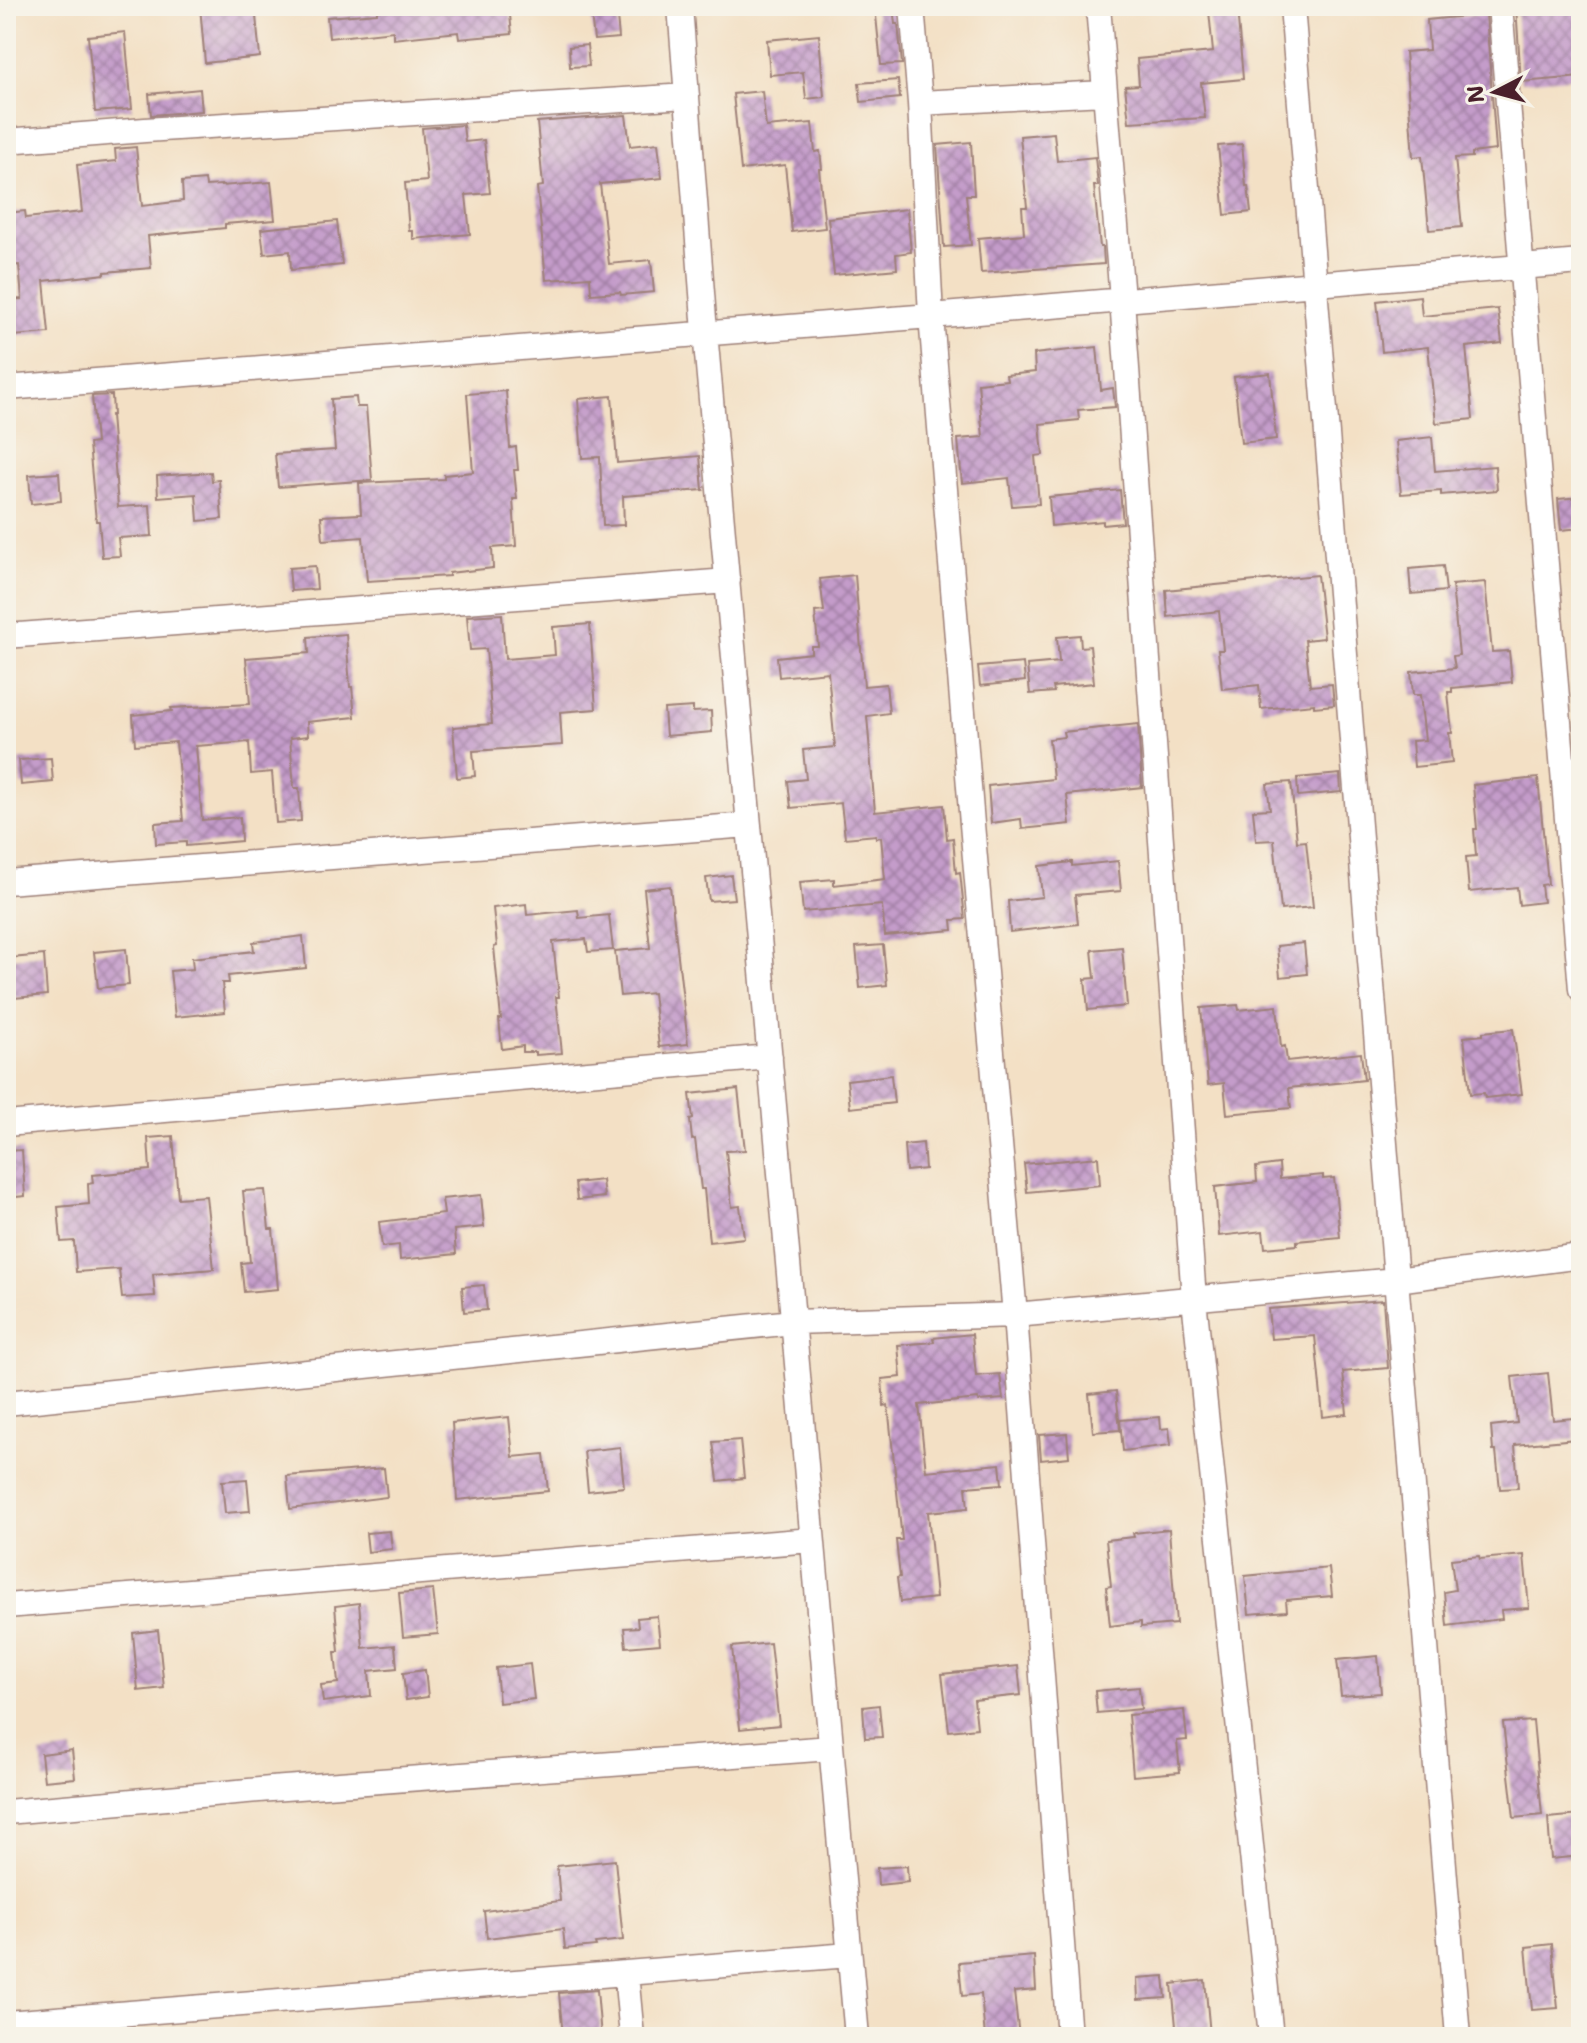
<svg xmlns="http://www.w3.org/2000/svg" width="1587" height="2043" viewBox="0 0 1587 2043" font-family="'Shantell Sans',sans-serif">
  <style>
    .building { fill: url(#building-cross-hatch) }
    .lines { fill: none; stroke-linecap: round; stroke-linejoin: round }
    .street-casing { stroke: #9e8078; stroke-width: 27 }
    .street { stroke: #fff; stroke-width: 24 }
  </style>
  <defs>
    <pattern id="building-cross-hatch" width="8" height="8" patternUnits="userSpaceOnUse" patternTransform="scale(2)"><rect width="8" height="8" fill="#c49cca"/><path d="M0 0l8 8M0 8l8-8" fill="none" stroke="#a17fa4"/></pattern>
  </defs>
  <rect width="100%" height="100%" fill="#f7f3e8"/>
  <filter id="ink" filterUnits="userSpaceOnUse"><feTurbulence type="fractalNoise" baseFrequency=".0125" numOctaves="2"/><feDisplacementMap in="SourceGraphic" scale="16" xChannelSelector="R" yChannelSelector="G"/><feConvolveMatrix kernelMatrix="1 2 1 2 8 2 1 2 1" color-interpolation-filters="sRGB"/></filter>
  <filter id="wash" filterUnits="userSpaceOnUse"><feTurbulence type="fractalNoise" baseFrequency=".006" numOctaves="4" result="noise"/><feDisplacementMap in="SourceGraphic" scale="32" xChannelSelector="R" yChannelSelector="G"/><feGaussianBlur stdDeviation="1.8" result="paint"/><feColorMatrix in="noise" values="0 0 0 0 0 0 0 0 0 0 0 0 0 0 0 0 0 1.4 0 .05"/><feComposite in="paint" operator="in"/></filter>
  <g filter="url(#wash)">
    <rect width="100%" height="100%" fill="#f3e0c5"/>
    <g id="blocks">
      <path class="building" d="M 200,6 L 255,6 L 260,57 L 205,63 Z
        M 415,6 L 509,6 L 512,34 L 459,39 L 458,32 L 393,39 L 393,31 L 329,38 L 327,17 L 377,13 L 377,11 L 391,8 Z
        M 590,6 L 616,6 L 619,38 L 594,40 Z
        M 875,6 L 893,6 L 895,24 L 898,24 L 902,64 L 881,65 Z
        M 1516,6 L 1581,6 L 1581,77 L 1521,82 Z
        M 1237,8 L 1243,79 L 1201,83 L 1205,118 L 1129,122 L 1125,86 L 1139,85 L 1137,59 L 1213,52 L 1209,11 Z
        M 1486,14 L 1496,150 L 1472,153 L 1472,157 L 1455,158 L 1462,227 L 1429,230 L 1422,156 L 1413,157 L 1405,52 L 1429,50 L 1427,20 Z
        M 125,32 L 132,109 L 95,112 L 88,36 Z
        M 819,35 L 824,97 L 806,99 L 803,72 L 770,75 L 767,40 Z
        M 587,45 L 589,66 L 570,67 L 569,47 Z
        M 898,80 L 900,98 L 861,102 L 859,83 Z
        M 200,89 L 202,111 L 151,115 L 149,94 Z
        M 762,91 L 766,127 L 812,123 L 815,152 L 820,151 L 822,169 L 819,169 L 825,228 L 792,232 L 785,165 L 741,170 L 733,94 Z
        M 626,115 L 630,146 L 658,143 L 662,178 L 600,184 L 609,264 L 651,260 L 654,292 L 621,295 L 620,292 L 591,294 L 590,277 L 546,280 L 537,187 L 543,186 L 537,122 Z
        M 463,125 L 465,142 L 484,140 L 490,193 L 466,195 L 470,234 L 413,239 L 413,231 L 409,231 L 405,183 L 427,181 L 422,128 Z
        M 1054,133 L 1057,161 L 1095,157 L 1098,186 L 1094,186 L 1100,247 L 1103,247 L 1104,264 L 981,273 L 978,238 L 1024,234 L 1022,207 L 1027,207 L 1020,136 Z
        M 971,142 L 974,195 L 966,195 L 971,245 L 944,247 L 937,145 Z
        M 1242,144 L 1246,186 L 1248,186 L 1251,212 L 1225,215 L 1218,146 Z
        M 136,147 L 142,206 L 183,201 L 182,182 L 205,180 L 206,186 L 221,185 L 221,186 L 271,182 L 275,220 L 225,224 L 225,228 L 148,236 L 151,268 L 105,272 L 105,274 L 44,281 L 49,333 L 13,336 L 9,300 L 22,299 L 19,265 L 6,266 L 6,213 L 25,211 L 26,218 L 82,212 L 77,165 L 116,161 L 115,149 Z
        M 907,209 L 911,252 L 896,254 L 897,269 L 834,275 L 828,218 Z
        M 337,221 L 342,265 L 291,270 L 290,251 L 264,254 L 261,229 Z
        M 1420,296 L 1422,316 L 1498,309 L 1502,343 L 1466,347 L 1473,419 L 1436,423 L 1428,347 L 1382,352 L 1377,301 Z
        M 1097,347 L 1101,390 L 1113,388 L 1115,407 L 1078,410 L 1079,420 L 1040,424 L 1043,455 L 1035,456 L 1039,504 L 1012,506 L 1009,478 L 962,483 L 958,439 L 983,437 L 978,383 L 1007,380 L 1006,375 L 1035,372 L 1034,354 Z
        M 1270,373 L 1276,439 L 1241,443 L 1234,377 Z
        M 506,391 L 510,448 L 516,447 L 518,470 L 514,470 L 517,499 L 513,499 L 516,546 L 492,548 L 493,568 L 449,573 L 449,576 L 367,581 L 363,537 L 323,540 L 321,516 L 361,514 L 359,483 L 444,479 L 444,475 L 473,472 L 467,394 Z
        M 112,395 L 113,415 L 111,415 L 118,507 L 150,505 L 152,536 L 118,538 L 120,556 L 102,557 L 99,521 L 96,521 L 89,444 L 96,443 L 92,396 Z
        M 612,396 L 617,463 L 700,456 L 703,490 L 623,496 L 624,525 L 603,526 L 600,457 L 582,458 L 578,399 Z
        M 356,397 L 357,407 L 366,407 L 372,480 L 278,487 L 275,454 L 335,450 L 331,399 Z
        M 1432,437 L 1435,471 L 1495,466 L 1497,490 L 1441,495 L 1441,491 L 1401,494 L 1396,441 Z
        M 211,472 L 212,481 L 219,480 L 222,519 L 198,521 L 196,494 L 158,497 L 157,476 Z
        M 59,473 L 61,501 L 31,504 L 29,475 Z
        M 1120,490 L 1123,523 L 1103,525 L 1103,521 L 1051,526 L 1049,497 Z
        M 1581,497 L 1581,528 L 1561,530 L 1558,499 Z
        M 315,566 L 317,589 L 291,591 L 289,568 Z
        M 1443,566 L 1446,591 L 1411,594 L 1409,569 Z
        M 855,575 L 864,686 L 886,684 L 889,713 L 867,716 L 875,812 L 944,805 L 947,839 L 953,838 L 956,873 L 960,872 L 965,919 L 952,920 L 953,930 L 885,936 L 882,905 L 803,912 L 800,882 L 834,879 L 834,885 L 885,879 L 881,837 L 876,838 L 876,835 L 845,838 L 841,803 L 791,808 L 788,781 L 806,779 L 803,750 L 835,747 L 828,672 L 779,677 L 777,657 L 811,653 L 811,646 L 818,646 L 815,612 L 824,611 L 820,579 Z
        M 1317,575 L 1324,638 L 1305,640 L 1310,686 L 1332,684 L 1334,705 L 1314,707 L 1314,704 L 1261,709 L 1259,685 L 1222,689 L 1218,650 L 1223,650 L 1219,611 L 1168,617 L 1166,590 Z
        M 1485,582 L 1492,652 L 1509,651 L 1512,682 L 1452,688 L 1452,692 L 1448,692 L 1452,733 L 1449,733 L 1452,763 L 1414,767 L 1412,741 L 1425,740 L 1420,695 L 1413,695 L 1411,672 L 1455,668 L 1453,656 L 1459,655 L 1452,585 Z
        M 502,614 L 505,659 L 555,655 L 553,627 L 590,624 L 596,709 L 560,712 L 562,745 L 473,751 L 475,776 L 457,778 L 453,727 L 492,724 L 486,649 L 470,650 L 467,616 Z
        M 346,634 L 350,687 L 352,687 L 355,717 L 307,722 L 308,736 L 290,738 L 294,788 L 299,788 L 301,821 L 276,823 L 272,772 L 251,774 L 249,742 L 196,746 L 202,820 L 240,817 L 241,841 L 186,846 L 186,842 L 156,844 L 155,823 L 183,821 L 176,742 L 135,745 L 133,715 L 172,711 L 171,708 L 250,704 L 246,658 L 309,653 L 308,637 Z
        M 1080,635 L 1081,647 L 1090,646 L 1094,683 L 1053,687 L 1054,692 L 1030,694 L 1027,665 L 1059,662 L 1057,637 Z
        M 1023,663 L 1025,681 L 980,686 L 978,667 Z
        M 693,707 L 693,712 L 711,711 L 712,732 L 666,736 L 664,709 Z
        M 1138,724 L 1142,787 L 1067,795 L 1070,824 L 1022,829 L 1021,819 L 991,823 L 988,786 L 1053,779 L 1049,739 L 1064,737 L 1063,732 Z
        M 51,758 L 53,782 L 21,785 L 19,760 Z
        M 1340,774 L 1341,792 L 1298,796 L 1297,778 Z
        M 1538,778 L 1548,884 L 1541,885 L 1543,902 L 1519,905 L 1517,887 L 1469,892 L 1466,857 L 1476,856 L 1474,829 L 1477,829 L 1473,785 Z
        M 1291,782 L 1297,842 L 1306,841 L 1313,907 L 1281,910 L 1274,840 L 1256,841 L 1253,810 L 1270,809 L 1267,784 Z
        M 1118,861 L 1121,891 L 1075,895 L 1078,924 L 1010,932 L 1008,901 L 1042,897 L 1039,866 L 1072,862 L 1072,866 Z
        M 731,875 L 734,899 L 709,901 L 706,878 Z
        M 670,886 L 688,1044 L 659,1047 L 653,993 L 620,996 L 615,951 L 650,948 L 644,889 Z
        M 526,904 L 527,915 L 578,910 L 579,918 L 609,915 L 613,950 L 588,952 L 586,939 L 553,942 L 559,997 L 556,997 L 562,1053 L 536,1055 L 536,1052 L 523,1052 L 523,1046 L 502,1049 L 499,1019 L 501,1019 L 494,947 L 497,946 L 493,908 Z
        M 303,936 L 306,968 L 228,976 L 229,983 L 222,983 L 225,1012 L 175,1017 L 170,971 L 193,969 L 192,958 L 254,951 L 253,942 Z
        M 1304,943 L 1307,974 L 1280,977 L 1277,946 Z
        M 883,945 L 887,985 L 860,988 L 856,947 Z
        M 1122,947 L 1127,1006 L 1088,1010 L 1085,979 L 1095,978 L 1092,950 Z
        M 126,949 L 129,985 L 98,988 L 94,952 Z
        M 44,955 L 47,995 L 14,998 L 11,958 Z
        M 1238,1005 L 1239,1010 L 1277,1006 L 1281,1047 L 1285,1046 L 1287,1061 L 1361,1053 L 1364,1080 L 1289,1088 L 1291,1108 L 1227,1114 L 1224,1083 L 1208,1085 L 1201,1008 Z
        M 1513,1029 L 1522,1094 L 1485,1098 L 1484,1093 L 1470,1094 L 1464,1037 L 1483,1035 L 1483,1032 Z
        M 891,1075 L 894,1103 L 850,1108 L 847,1080 Z
        M 738,1089 L 745,1150 L 726,1151 L 732,1207 L 740,1206 L 744,1238 L 709,1242 L 704,1189 L 701,1189 L 695,1139 L 692,1140 L 690,1120 L 693,1119 L 690,1094 Z
        M 173,1136 L 178,1198 L 206,1196 L 214,1269 L 153,1274 L 155,1296 L 122,1298 L 119,1269 L 76,1272 L 74,1241 L 61,1242 L 58,1207 L 89,1204 L 88,1184 L 93,1183 L 92,1175 L 150,1170 L 148,1138 Z
        M 923,1143 L 925,1169 L 906,1171 L 904,1145 Z
        M 22,1150 L 25,1196 L 6,1198 L 6,1151 Z
        M 1098,1157 L 1100,1185 L 1027,1192 L 1024,1164 Z
        M 1279,1164 L 1280,1179 L 1323,1175 L 1323,1179 L 1334,1178 L 1340,1237 L 1297,1241 L 1297,1245 L 1265,1248 L 1263,1231 L 1219,1236 L 1215,1187 L 1257,1182 L 1256,1167 Z
        M 602,1180 L 604,1197 L 577,1200 L 575,1183 Z
        M 265,1190 L 269,1229 L 273,1229 L 278,1289 L 244,1292 L 241,1263 L 250,1262 L 243,1191 Z
        M 481,1195 L 484,1227 L 454,1230 L 456,1254 L 400,1260 L 399,1245 L 382,1247 L 379,1222 L 444,1214 L 442,1199 Z
        M 484,1285 L 487,1310 L 464,1312 L 462,1287 Z
        M 1383,1300 L 1388,1368 L 1343,1372 L 1347,1414 L 1323,1417 L 1315,1336 L 1271,1339 L 1268,1309 Z
        M 972,1334 L 976,1376 L 1000,1374 L 1003,1399 L 979,1401 L 978,1399 L 919,1405 L 926,1471 L 1000,1464 L 1002,1484 L 966,1487 L 968,1508 L 928,1512 L 936,1598 L 900,1602 L 897,1578 L 900,1577 L 896,1540 L 902,1540 L 888,1405 L 884,1406 L 882,1379 L 901,1377 L 898,1345 L 934,1342 L 933,1338 Z
        M 1548,1373 L 1553,1420 L 1573,1418 L 1575,1439 L 1515,1445 L 1518,1488 L 1500,1489 L 1496,1451 L 1493,1451 L 1491,1426 L 1517,1423 L 1512,1377 Z
        M 1116,1391 L 1120,1430 L 1093,1432 L 1089,1394 Z
        M 509,1417 L 513,1457 L 544,1454 L 548,1491 L 457,1500 L 452,1423 Z
        M 1160,1417 L 1161,1429 L 1169,1428 L 1171,1445 L 1123,1451 L 1120,1420 Z
        M 1067,1433 L 1069,1457 L 1041,1460 L 1039,1435 Z
        M 740,1440 L 744,1478 L 718,1481 L 713,1442 Z
        M 620,1447 L 624,1487 L 588,1491 L 584,1451 Z
        M 384,1468 L 387,1497 L 290,1509 L 287,1476 Z
        M 247,1479 L 250,1511 L 225,1513 L 222,1481 Z
        M 1169,1529 L 1176,1624 L 1141,1627 L 1141,1622 L 1110,1626 L 1106,1587 L 1111,1586 L 1106,1540 L 1134,1537 L 1133,1533 Z
        M 390,1531 L 392,1549 L 368,1552 L 366,1533 Z
        M 1524,1555 L 1529,1608 L 1501,1610 L 1502,1619 L 1447,1626 L 1444,1592 L 1455,1590 L 1451,1559 L 1479,1556 L 1480,1559 Z
        M 1329,1568 L 1332,1596 L 1286,1600 L 1287,1611 L 1249,1614 L 1245,1576 Z
        M 433,1590 L 438,1634 L 403,1637 L 399,1593 Z
        M 359,1603 L 363,1648 L 395,1645 L 397,1668 L 369,1671 L 371,1696 L 323,1702 L 321,1685 L 338,1683 L 335,1652 L 339,1652 L 335,1606 Z
        M 657,1616 L 660,1644 L 626,1647 L 624,1628 L 638,1627 L 637,1618 Z
        M 158,1630 L 164,1688 L 138,1691 L 133,1633 Z
        M 770,1643 L 779,1725 L 740,1729 L 732,1647 Z
        M 1378,1656 L 1381,1693 L 1341,1696 L 1337,1660 Z
        M 530,1664 L 534,1699 L 499,1703 L 496,1668 Z
        M 1018,1666 L 1021,1695 L 974,1700 L 977,1728 L 949,1731 L 942,1674 Z
        M 425,1670 L 428,1697 L 406,1700 L 403,1673 Z
        M 1139,1687 L 1141,1709 L 1097,1713 L 1095,1691 Z
        M 879,1705 L 882,1737 L 865,1738 L 863,1707 Z
        M 1184,1710 L 1187,1740 L 1177,1741 L 1180,1772 L 1133,1776 L 1128,1715 Z
        M 1533,1721 L 1542,1815 L 1514,1818 L 1503,1723 Z
        M 72,1750 L 75,1778 L 44,1781 L 41,1754 Z
        M 1581,1815 L 1581,1856 L 1551,1859 L 1548,1818 Z
        M 615,1860 L 623,1940 L 595,1943 L 596,1946 L 565,1949 L 563,1929 L 487,1938 L 484,1911 L 560,1901 L 557,1866 Z
        M 907,1866 L 908,1882 L 878,1885 L 877,1868 Z
        M 1552,1944 L 1558,2008 L 1532,2010 L 1526,1947 Z
        M 1034,1956 L 1036,1990 L 1014,1992 L 1019,2037 L 985,2037 L 981,1994 L 962,1996 L 959,1962 Z
        M 1164,1976 L 1166,1998 L 1138,2000 L 1137,1978 Z
        M 1205,1980 L 1210,2035 L 1177,2037 L 1172,1984 Z
        M 597,1990 L 601,2037 L 563,2037 L 559,1993 Z"/>
    </g>
  </g>
  <g filter="url(#ink)">
    <use href="#blocks" fill-opacity="0" stroke="#9e8078" stroke-width="2"/>
    <g class="lines">
      <defs>
        <path id="street" d="M 680,6 L 705,332 L 857,2037
          M 912,6 L 920,103 L 931,316 L 972,824 L 1015,1315 L 1069,2037
          M 1098,6 L 1122,299 L 1194,1299 L 1271,2037
          M 1292,6 L 1458,2037
          M 1500,6 L 1581,989
          M 920,103 L 1104,93
          M 6,141 L 145,130 L 687,96
          M 6,388 L 931,316 L 1581,262
          M 6,636 L 728,581
          M 6,882 L 749,825
          M 6,1124 L 770,1057
          M 6,1403 L 793,1322 L 1015,1315 L 1396,1280 L 1581,1256
          M 6,1606 L 812,1540
          M 6,1812 L 271,1789 L 831,1748
          M 626,1973 L 632,2037
          M 6,2023 L 849,1955"/>
      </defs>
      <use href="#street" class="street-casing"/>
      <use href="#street" class="street"/>
    </g>
  </g>
  <rect width="1587" height="2043" fill="none" stroke="#f7f3e8" stroke-width="32"/>
  <g transform="translate(1495 92) rotate(264)" stroke="#f7f3e8" stroke-width="6" paint-order="stroke">
  <path d="M0-6L14 30L0 20L-14 30Z" fill="#4a1f2b"/>
  <text y="-12" font-size="22" font-weight="bold" text-anchor="middle" fill="#4a1f2b">N</text>
  </g>
</svg>
